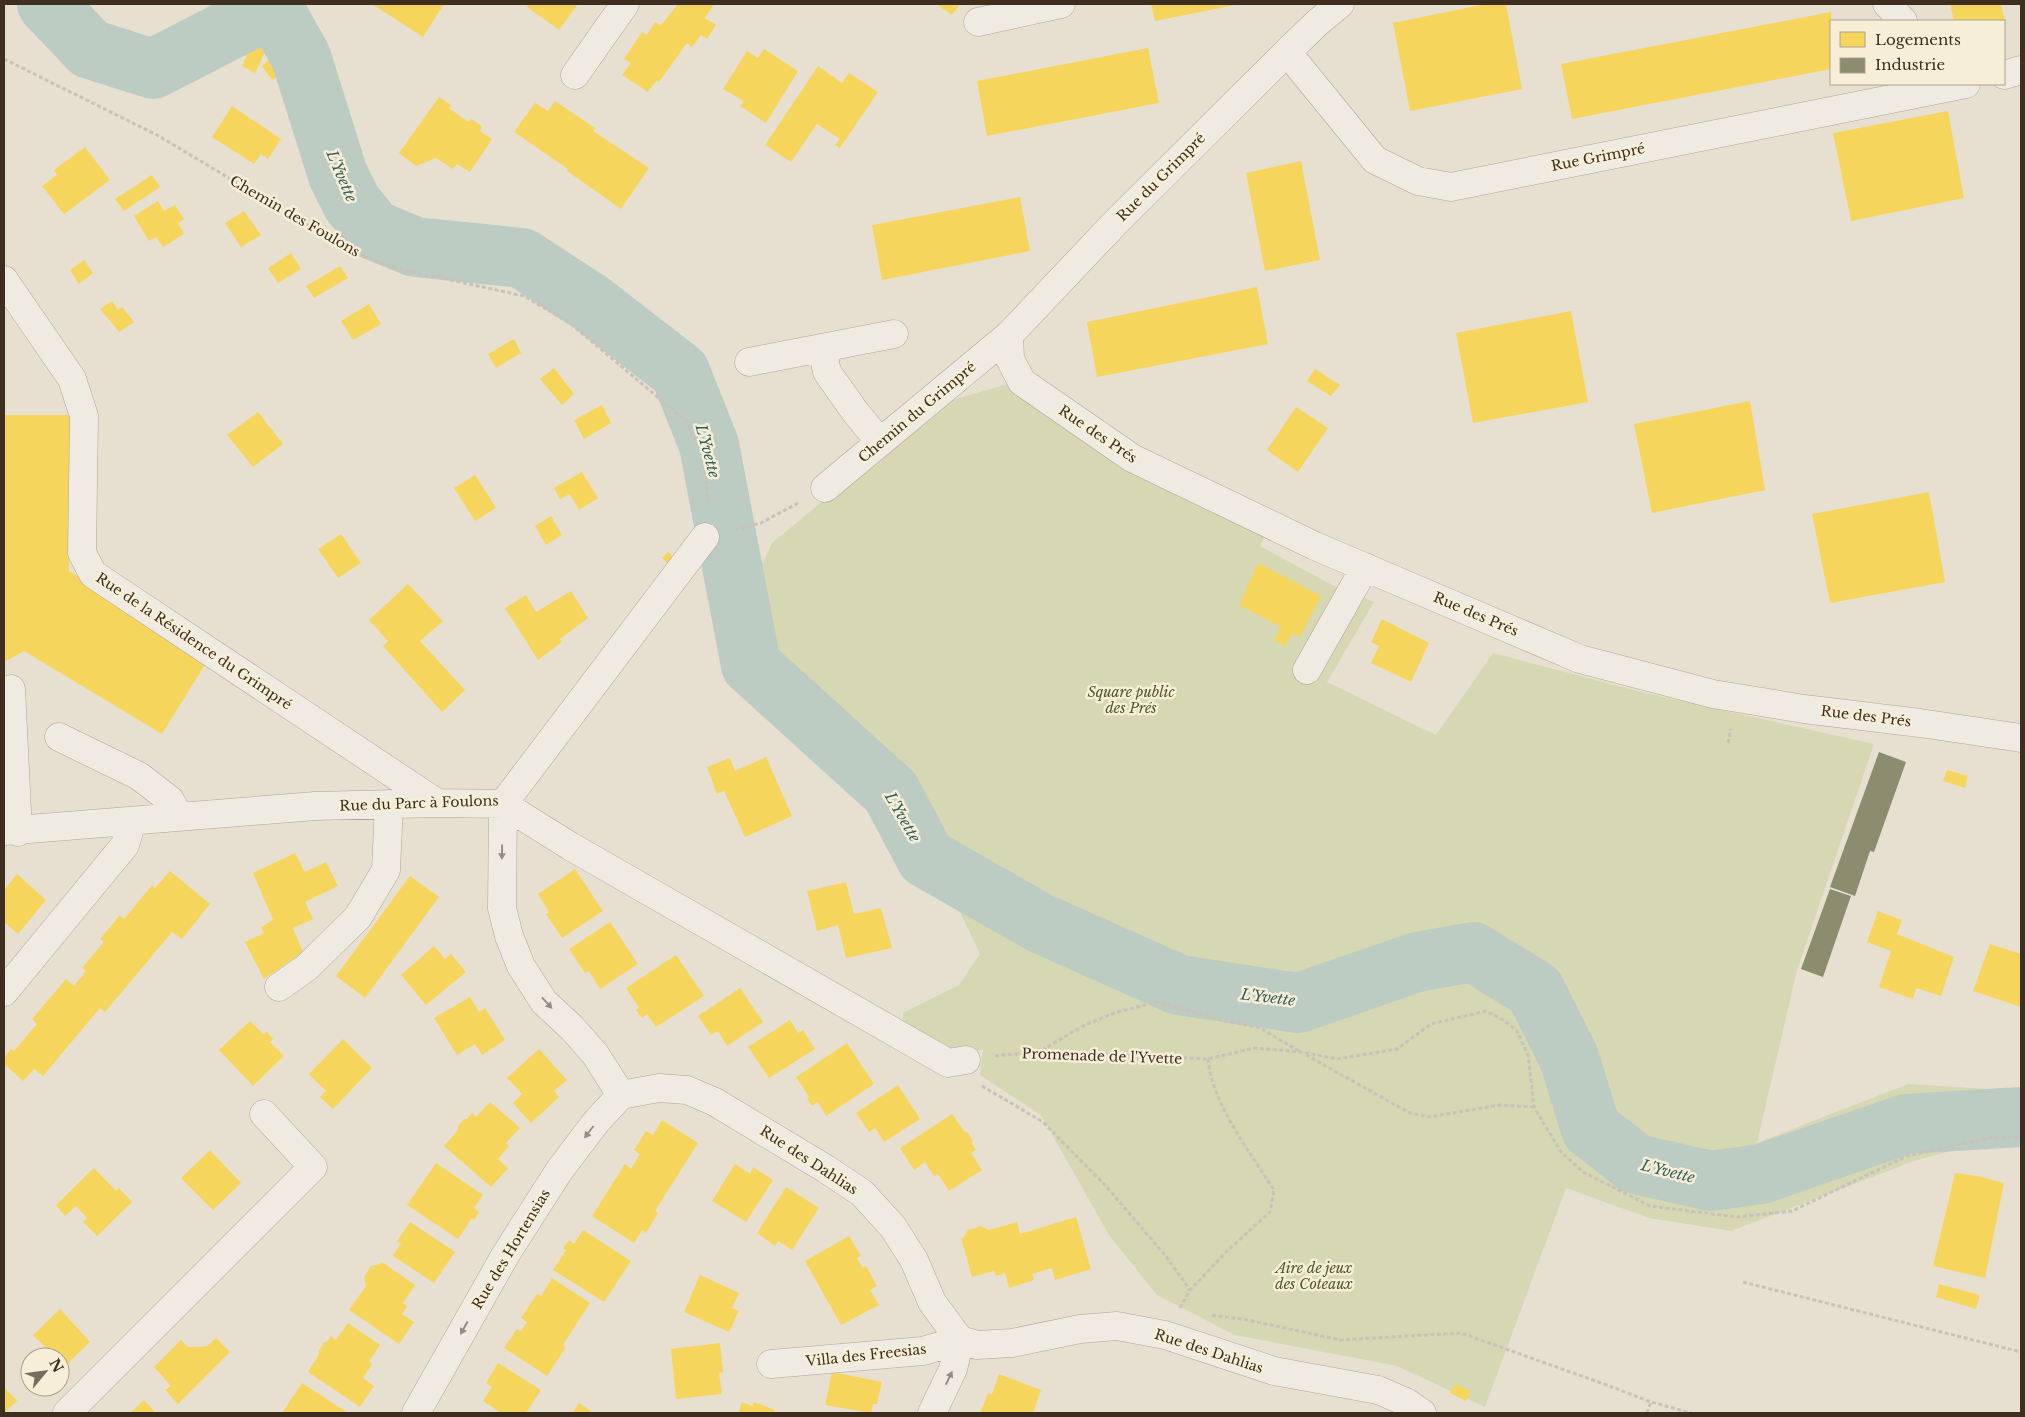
<svg xmlns="http://www.w3.org/2000/svg" width="2025" height="1417" viewBox="0 0 2025 1417" font-family="'Libre Baskerville',serif">
  <style>
    .green { fill: #d6d7b3 }
    .homes { fill: #f6d55c }
    .industry { fill: #8c8c6e }
    .lines { fill: none; stroke-linecap: round; stroke-linejoin: round }
    .river { stroke: #bcccc2; stroke-width: 60 }
    .minor-casing { stroke: #ada599; stroke-width: 29 }
    .path { stroke: #c8c2b9; stroke-width: 3; stroke-dasharray: 4 2.5; stroke-linecap: butt }
    .minor { stroke: #efebe3; stroke-width: 28 }
    .oneway { fill: #968c82 }
    .labels { text-anchor: middle; dominant-baseline: central; stroke-width: 5; stroke-linejoin: round; paint-order: stroke }
    .street-label { font-size: 14px; fill: #3d2e20; stroke: #f7eed8 }
    .park-label { font-size: 14px; font-style: italic; fill: #4d5a26; stroke: #f7eed8 }
    .water-label { font-size: 15px; font-style: italic; fill: #2f5d5a; stroke: #f7eed8 }
  </style>
  <rect width="100%" height="100%" fill="#e7e0d1"/>
  <path class="green" d="M 1008,384 L 1265,535 L 1260,546 L 1332,585 L 1374,602 L 1327,682 L 1436,735 L 1493,653 L 1645,693 L 1874,744 L 1797,970 L 1757,1143 L 1908,1084 L 2021,1091 L 2021,1146 L 1983,1142 L 1914,1161 L 1731,1231 L 1649,1218 L 1566,1188 L 1485,1407 L 1397,1366 L 1235,1335 L 1157,1295 L 1109,1235 L 1041,1115 L 980,1075 L 983,1050 L 942,1053 L 903,1028 L 903,1013 L 959,985 L 980,954 L 930,849 L 892,779 L 762,658 L 749,594 L 772,543 L 942,403 Z"/>
  <path class="homes" d="M 372,4 L 444,4 L 423,37 Z
    M 529,4 L 578,4 L 559,30 L 527,7 Z
    M 678,4 L 714,4 L 705,18 L 716,25 L 707,39 L 701,35 L 692,47 L 687,43 L 659,82 L 656,81 L 648,92 L 622,75 L 631,63 L 624,59 L 642,32 L 647,35 L 655,22 L 661,25 Z
    M 940,4 L 960,4 L 952,15 L 939,6 Z
    M 1151,4 L 1234,4 L 1235,5 L 1155,21 Z
    M 1486,4 L 1506,4 L 1522,89 L 1410,111 L 1393,23 Z
    M 1950,4 L 2001,4 L 2005,21 L 1954,21 Z
    M 1831,12 L 1832,21 L 1831,69 L 1572,119 L 1561,64 Z
    M 253,41 L 267,48 L 255,73 L 242,66 Z
    M 1148,48 L 1159,103 L 987,136 L 977,81 Z
    M 764,49 L 798,71 L 766,123 L 740,106 L 744,101 L 723,89 L 747,51 L 758,58 Z
    M 271,58 L 282,74 L 272,80 L 262,66 Z
    M 818,66 L 842,83 L 849,73 L 878,92 L 840,148 L 835,145 L 840,139 L 817,124 L 791,162 L 765,145 Z
    M 439,97 L 451,105 L 449,108 L 468,122 L 471,119 L 482,126 L 480,131 L 492,139 L 470,172 L 457,164 L 453,169 L 436,158 L 416,166 L 399,153 Z
    M 555,101 L 595,128 L 593,131 L 649,168 L 621,209 L 567,171 L 568,169 L 514,132 L 535,103 L 548,111 Z
    M 232,106 L 281,139 L 268,159 L 261,154 L 254,164 L 212,137 Z
    M 1948,111 L 1964,198 L 1851,221 L 1833,133 Z
    M 85,147 L 110,180 L 64,214 L 42,186 L 57,175 L 54,170 Z
    M 1301,161 L 1320,260 L 1265,271 L 1246,173 Z
    M 152,175 L 160,187 L 124,211 L 115,199 Z
    M 1020,197 L 1030,251 L 882,280 L 872,225 Z
    M 158,201 L 164,211 L 175,205 L 184,219 L 178,223 L 184,234 L 163,247 L 156,237 L 149,241 L 134,216 Z
    M 244,211 L 261,235 L 241,247 L 225,223 Z
    M 291,253 L 301,269 L 278,283 L 268,268 Z
    M 84,260 L 93,273 L 79,284 L 70,270 Z
    M 340,266 L 348,278 L 314,298 L 306,286 Z
    M 1257,287 L 1268,344 L 1097,377 L 1087,322 Z
    M 112,301 L 118,310 L 122,307 L 134,322 L 119,332 L 100,309 Z
    M 369,304 L 381,324 L 353,340 L 341,321 Z
    M 1571,311 L 1588,402 L 1473,423 L 1456,333 Z
    M 514,339 L 521,353 L 496,368 L 488,354 Z
    M 554,368 L 574,394 L 562,405 L 540,379 Z
    M 1315,369 L 1340,385 L 1331,396 L 1307,381 Z
    M 1750,401 L 1765,490 L 1652,513 L 1634,424 Z
    M 602,405 L 611,423 L 584,439 L 574,420 Z
    M 1296,407 L 1328,428 L 1298,472 L 1267,450 Z
    M 258,412 L 283,444 L 253,467 L 227,435 Z
    M 4,415 L 70,415 L 69,571 L 209,658 L 162,734 L 24,651 L 4,662 Z
    M 582,472 L 598,498 L 579,510 L 570,494 L 560,499 L 554,488 Z
    M 475,475 L 496,508 L 475,521 L 454,488 Z
    M 1929,492 L 1945,582 L 1830,603 L 1812,514 Z
    M 551,516 L 562,535 L 546,545 L 535,526 Z
    M 341,534 L 361,563 L 338,578 L 318,549 Z
    M 668,552 L 677,560 L 670,566 L 662,558 Z
    M 1258,563 L 1321,596 L 1300,637 L 1292,633 L 1285,646 L 1274,640 L 1281,627 L 1239,605 Z
    M 408,584 L 443,621 L 420,641 L 465,690 L 442,712 L 383,646 L 388,641 L 369,620 Z
    M 571,591 L 588,618 L 560,639 L 562,642 L 538,660 L 505,608 L 526,595 L 536,612 Z
    M 1382,619 L 1429,643 L 1411,682 L 1371,663 L 1379,646 L 1371,642 Z
    M 766,757 L 792,816 L 745,837 L 724,791 L 717,794 L 707,767 L 730,758 L 735,771 Z
    M 1947,770 L 1968,776 L 1965,788 L 1943,781 Z
    M 295,853 L 305,872 L 326,862 L 338,886 L 305,902 L 313,919 L 293,928 L 303,952 L 264,979 L 245,942 L 264,933 L 261,927 L 273,920 L 253,873 Z
    M 575,869 L 603,911 L 562,938 L 546,914 L 549,912 L 538,894 Z
    M 170,871 L 210,904 L 182,939 L 172,932 L 105,1012 L 100,1008 L 43,1076 L 34,1069 L 23,1081 L 4,1064 L 4,1057 L 11,1049 L 14,1051 L 37,1024 L 32,1019 L 66,979 L 74,986 L 86,971 L 82,968 L 104,942 L 100,939 L 120,915 L 124,919 L 152,885 L 155,888 Z
    M 17,874 L 46,900 L 18,934 L 4,922 L 4,890 Z
    M 410,876 L 439,897 L 365,998 L 336,976 Z
    M 846,882 L 854,914 L 881,908 L 892,948 L 846,958 L 838,925 L 817,931 L 807,891 Z
    M 1878,911 L 1902,920 L 1897,934 L 1954,957 L 1941,996 L 1916,988 L 1913,999 L 1879,987 L 1891,951 L 1867,942 Z
    M 610,922 L 638,964 L 600,989 L 589,971 L 585,973 L 569,949 Z
    M 1990,944 L 2021,954 L 2021,1007 L 1973,991 Z
    M 434,946 L 445,959 L 451,954 L 466,972 L 426,1005 L 401,975 Z
    M 676,955 L 704,996 L 656,1027 L 647,1014 L 642,1018 L 636,1010 L 639,1008 L 626,988 Z
    M 740,988 L 763,1022 L 727,1046 L 718,1031 L 711,1035 L 698,1016 Z
    M 470,997 L 479,1012 L 485,1008 L 505,1040 L 482,1055 L 475,1044 L 457,1055 L 434,1018 Z
    M 790,1020 L 798,1033 L 803,1030 L 815,1049 L 769,1078 L 748,1047 Z
    M 250,1021 L 264,1035 L 266,1031 L 273,1039 L 270,1042 L 284,1056 L 253,1086 L 219,1050 Z
    M 343,1039 L 372,1068 L 333,1109 L 320,1097 L 326,1091 L 309,1074 Z
    M 847,1043 L 874,1084 L 826,1116 L 818,1102 L 812,1106 L 807,1098 L 809,1097 L 796,1077 Z
    M 539,1049 L 567,1080 L 554,1091 L 559,1097 L 531,1123 L 513,1103 L 522,1094 L 507,1078 Z
    M 898,1085 L 920,1119 L 884,1142 L 875,1128 L 869,1132 L 856,1113 Z
    M 490,1102 L 520,1128 L 506,1143 L 509,1146 L 498,1159 L 508,1168 L 491,1187 L 444,1146 L 458,1130 L 458,1126 L 464,1119 L 467,1119 L 472,1113 L 476,1117 Z
    M 952,1114 L 964,1131 L 967,1132 L 973,1141 L 972,1144 L 976,1150 L 971,1153 L 982,1170 L 949,1191 L 938,1174 L 934,1176 L 925,1162 L 914,1170 L 900,1148 Z
    M 662,1120 L 698,1143 L 655,1211 L 658,1213 L 646,1233 L 642,1230 L 634,1243 L 592,1216 L 625,1164 L 631,1169 L 640,1154 L 634,1150 L 646,1131 L 653,1135 Z
    M 210,1150 L 241,1183 L 213,1210 L 181,1178 Z
    M 436,1163 L 483,1195 L 474,1208 L 479,1212 L 474,1220 L 472,1218 L 458,1239 L 407,1205 Z
    M 735,1164 L 750,1174 L 753,1167 L 773,1180 L 746,1222 L 712,1201 Z
    M 94,1168 L 116,1191 L 119,1188 L 132,1202 L 97,1236 L 83,1222 L 87,1218 L 76,1206 L 65,1216 L 56,1205 Z
    M 1955,1173 L 1977,1176 L 2004,1183 L 1985,1278 L 1933,1266 Z
    M 786,1187 L 819,1208 L 792,1250 L 778,1241 L 775,1246 L 757,1233 Z
    M 1076,1217 L 1091,1269 L 1055,1280 L 1052,1268 L 1032,1274 L 1034,1280 L 1009,1288 L 1005,1273 L 996,1276 L 994,1271 L 972,1277 L 961,1238 L 963,1238 L 968,1230 L 981,1226 L 989,1230 L 1017,1222 L 1020,1234 Z
    M 410,1222 L 455,1252 L 434,1283 L 393,1256 L 401,1243 L 397,1241 Z
    M 583,1230 L 631,1261 L 604,1302 L 553,1270 L 566,1250 L 563,1248 L 569,1240 L 574,1244 Z
    M 849,1236 L 861,1256 L 857,1258 L 863,1268 L 866,1266 L 877,1286 L 870,1290 L 879,1305 L 841,1325 L 805,1261 Z
    M 382,1262 L 415,1285 L 403,1303 L 407,1306 L 402,1314 L 414,1322 L 399,1344 L 349,1310 L 366,1286 L 364,1277 L 371,1266 L 380,1264 Z
    M 700,1275 L 739,1293 L 732,1308 L 739,1311 L 729,1332 L 684,1312 Z
    M 552,1278 L 590,1303 L 563,1345 L 566,1347 L 547,1376 L 504,1348 L 517,1329 L 521,1331 L 527,1322 L 521,1318 L 537,1294 L 541,1296 Z
    M 1939,1284 L 1980,1295 L 1976,1309 L 1936,1297 Z
    M 60,1309 L 90,1342 L 60,1371 L 60,1357 L 45,1357 L 43,1354 L 48,1350 L 33,1335 Z
    M 348,1323 L 380,1345 L 369,1361 L 372,1364 L 363,1378 L 374,1386 L 360,1407 L 308,1372 L 319,1354 L 319,1351 L 324,1342 L 327,1342 L 331,1336 L 336,1340 Z
    M 216,1338 L 230,1352 L 178,1404 L 165,1390 L 171,1386 L 154,1367 L 181,1340 L 188,1347 L 197,1347 L 207,1346 Z
    M 720,1343 L 723,1372 L 719,1373 L 722,1394 L 676,1399 L 671,1349 Z
    M 498,1363 L 541,1390 L 526,1413 L 501,1413 L 483,1401 L 492,1387 L 486,1383 Z
    M 832,1372 L 882,1382 L 877,1404 L 873,1404 L 871,1413 L 825,1405 Z
    M 999,1374 L 1041,1390 L 1033,1413 L 980,1413 L 988,1393 L 992,1394 Z
    M 302,1383 L 348,1413 L 282,1413 Z
    M 1455,1384 L 1471,1391 L 1466,1401 L 1450,1393 Z
    M 4,1387 L 17,1401 L 4,1413 Z
    M 144,1400 L 156,1413 L 130,1413 Z
    M 742,1402 L 752,1406 L 754,1402 L 775,1410 L 774,1413 L 738,1413 Z
    M 579,1403 L 594,1413 L 572,1413 Z"/>
  <path class="industry" d="M 1879,752 L 1906,762 L 1874,852 L 1870,851 L 1855,896 L 1830,887 Z
    M 1830,889 L 1851,896 L 1823,977 L 1801,969 Z"/>
  <g class="lines">
    <path class="river" d="M 47,4 L 90,49 L 153,69 L 260,14 L 279,18 L 301,57 L 338,175 L 352,203 L 374,230 L 415,247 L 522,258 L 591,303 L 680,372 L 709,445 L 751,665 L 891,792 L 926,858 L 1040,923 L 1179,985 L 1298,1003 L 1417,962 L 1473,952 L 1535,990 L 1569,1058 L 1591,1129 L 1636,1164 L 1711,1181 L 1761,1174 L 1906,1124 L 2021,1117"/>
    <defs>
      <path id="minor" d="M 1887,4 L 1903,21
        M 978,22 L 1061,4
        M 1287,52 L 1375,160 L 1418,181 L 1451,187 L 1966,84
        M 575,75 L 625,4
        M 2004,75 L 2021,70
        M 4,280 L 72,379 L 84,416 L 82,553 L 93,574 L 437,803
        M 1009,335 L 1010,359 L 1022,382 L 1132,458 L 1315,546 L 1580,659 L 1713,694 L 1804,709 L 1920,723 L 2021,738
        M 822,348 L 827,372 L 856,413 L 880,442
        M 749,362 L 894,334
        M 825,488 L 1009,335 L 1116,222 L 1287,52 L 1317,23 L 1340,4
        M 1307,670 L 1365,567
        M 4,694 L 11,689 L 18,832
        M 59,737 L 139,776 L 170,800 L 179,816
        M 503,804 L 570,846 L 948,1063 L 966,1060
        M 503,804 L 705,537
        M 503,804 L 502,908 L 509,936 L 521,966 L 544,1002 L 572,1028 L 595,1054 L 621,1095
        M 4,831 L 315,806 L 437,803 L 503,804
        M 279,987 L 306,968 L 358,917 L 386,870 L 389,804
        M 4,992 L 125,845 L 132,821
        M 621,1095 L 659,1088 L 687,1090 L 715,1102 L 826,1169 L 862,1193 L 893,1227 L 914,1260 L 932,1302 L 960,1340 L 977,1345 L 1012,1343 L 1080,1329 L 1117,1326 L 1165,1335 L 1274,1371 L 1378,1390 L 1406,1402 L 1422,1413
        M 771,1364 L 923,1351 L 960,1340
        M 67,1413 L 313,1167 L 264,1114
        M 416,1413 L 506,1254 L 559,1171 L 596,1122 L 621,1095
        M 932,1413 L 953,1369 L 960,1340"/>
    </defs>
    <use href="#minor" class="minor-casing"/>
    <path class="path" d="M 4,59 L 157,135 L 356,254 L 400,269 L 524,296 L 571,324 L 686,421 L 703,457 L 709,507
      M 735,530 L 761,523 L 798,503
      M 1728,743 L 1731,729
      M 1042,1050 L 1085,1025 L 1117,1012 L 1158,1002 L 1217,1019 L 1260,1028 L 1301,1052
      M 1306,1055 L 1410,1113 L 1430,1117 L 1499,1105 L 1534,1107
      M 995,1056 L 1041,1051 L 1208,1059 L 1254,1048 L 1302,1052 L 1337,1059 L 1397,1049 L 1431,1024 L 1486,1011 L 1503,1020 L 1517,1031 L 1528,1055 L 1534,1107 L 1561,1152 L 1583,1172 L 1650,1206 L 1737,1217 L 1792,1211 L 1907,1156 L 1989,1138 L 2021,1137
      M 982,1086 L 1043,1122 L 1104,1184 L 1165,1255 L 1190,1290
      M 1743,1282 L 2021,1352
      M 1180,1308 L 1190,1290 L 1227,1251 L 1270,1212 L 1274,1190 C 1250,1152 1212,1104 1208,1059
      M 1212,1315 L 1248,1320 L 1340,1340 L 1461,1333 L 1604,1384 L 1651,1402 L 1691,1413
      M 1647,1413 L 1651,1402"/>
    <use href="#minor" class="minor"/>
  </g>
  <defs><path id="oneway-solid" d="M-6-.8H1V-3.2L6.5 0L1 3.2V.8H-6Z" transform="scale(1.25)"/></defs>
  <g class="oneway">
    <use href="#oneway-solid" transform="translate(502 852) rotate(91)"/>
    <use href="#oneway-solid" transform="translate(547 1003) rotate(48)"/>
    <use href="#oneway-solid" transform="translate(589 1132) rotate(127)"/>
    <use href="#oneway-solid" transform="translate(464 1328) rotate(119)"/>
    <use href="#oneway-solid" transform="translate(949 1378) rotate(-65)"/>
  </g>
  <g class="labels">
    <g class="street-label">
      <text transform="translate(1598 157) rotate(-11)">Rue Grimpré</text>
      <text transform="translate(1161 177) rotate(-45)">Rue du Grimpré</text>
      <text transform="translate(295 216) rotate(30)">Chemin des Foulons</text>
      <text transform="translate(917 412) rotate(-40)">Chemin du Grimpré</text>
      <text transform="translate(1098 434) rotate(34)">Rue des Prés</text>
      <text transform="translate(1476 614) rotate(23)">Rue des Prés</text>
      <text transform="translate(194 641) rotate(34)">Rue de la Résidence du Grimpré</text>
      <text transform="translate(1866 716) rotate(7)">Rue des Prés</text>
      <text transform="translate(419 803) rotate(-2)">Rue du Parc à Foulons</text>
      <text transform="translate(1102 1056) rotate(2)">Promenade de l'Yvette</text>
      <text transform="translate(809 1160) rotate(33)">Rue des Dahlias</text>
      <text transform="translate(511 1249) rotate(-59)">Rue des Hortensias</text>
      <text transform="translate(1209 1351) rotate(18)">Rue des Dahlias</text>
      <text transform="translate(866 1355) rotate(-6)">Villa des Freesias</text>
    </g>
    <g class="park-label">
      <text x="1131" y="692">Square public<tspan x="1131" dy="16">des Prés</tspan></text>
      <text x="1314" y="1268">Aire de jeux<tspan x="1314" dy="16">des Coteaux</tspan></text>
    </g>
    <g class="water-label">
      <text transform="translate(342 176) rotate(67)">L'Yvette</text>
      <text transform="translate(708 451) rotate(75)">L'Yvette</text>
      <text transform="translate(903 817) rotate(60)">L'Yvette</text>
      <text transform="translate(1268 997) rotate(7)">L'Yvette</text>
      <text transform="translate(1668 1171) rotate(14)">L'Yvette</text>
    </g>
  </g>
  <rect width="2025" height="1417" fill="none" stroke="#3d2e20" stroke-width="10"/>
  <rect x="1830" y="20" width="175" height="65" fill="#f7eed8" stroke="#ada18e"/>
  <rect x="1840" y="32" width="25" height="15" fill="#f6d55c" stroke="#ada18e"/>
  <text x="1875" y="45" font-size="15" fill="#3d2e20">Logements</text>
  <rect x="1840" y="58" width="25" height="15" fill="#8c8c6e" stroke="#ada18e"/>
  <text x="1875" y="70" font-size="15" fill="#3d2e20">Industrie</text>
  <g transform="translate(45 1372) rotate(61)"><circle r="24" fill="#f7eed8" stroke="#ada18e"/>
  <path d="M0-4L9 19L0 12L-9 19Z" fill="#786c5e"/>
  <text y="-8" font-size="14" font-weight="bold" text-anchor="middle" fill="#3d2e20">N</text>
  </g>
</svg>
